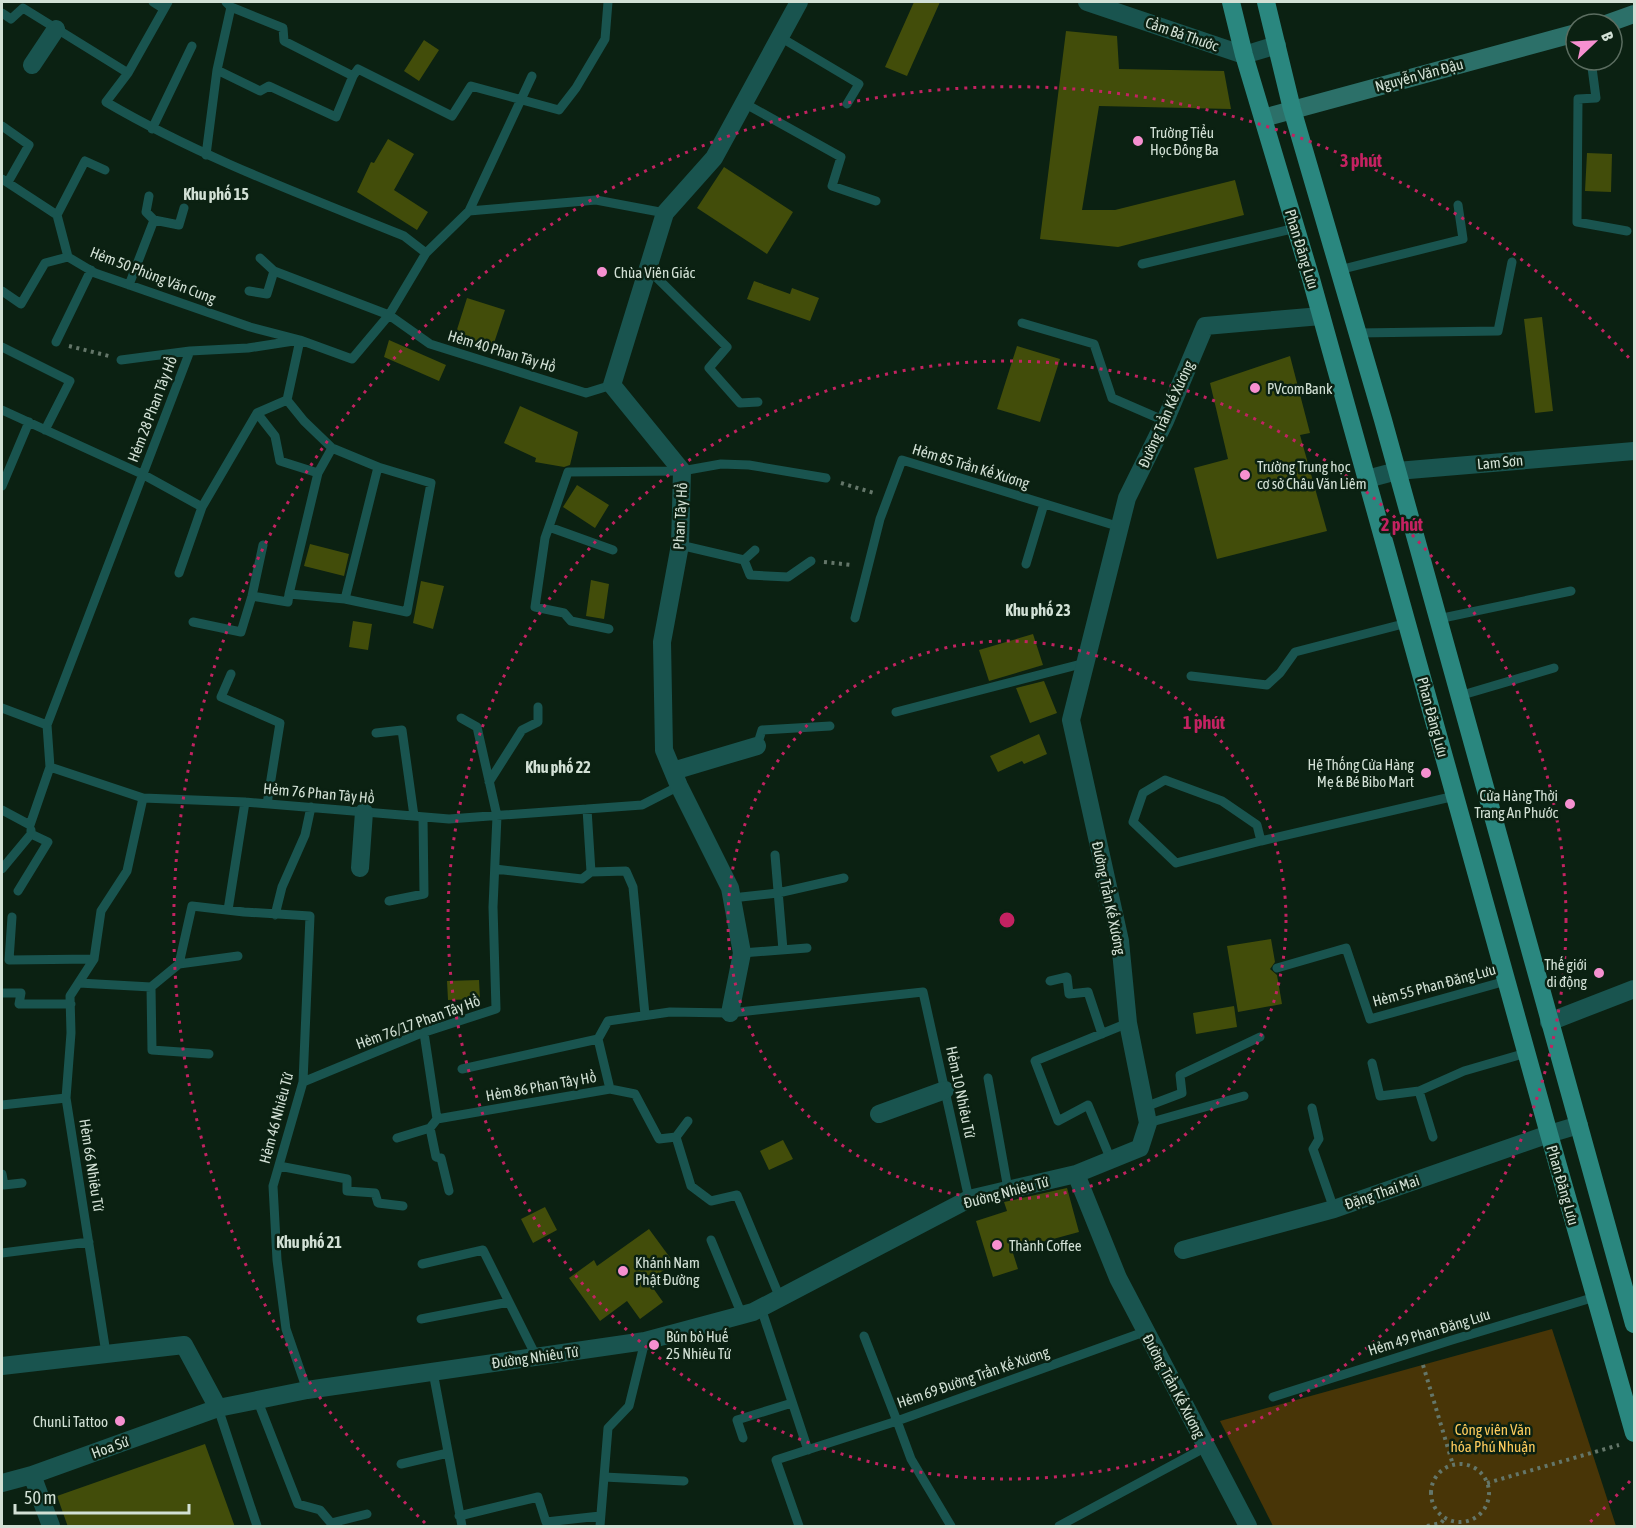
<svg xmlns="http://www.w3.org/2000/svg" width="1636" height="1528" viewBox="0 0 1636 1528" font-family="'Asap Condensed',sans-serif">
  <style>
    .green { fill: #483507 }
    .building { fill: #424d0a }
    .lines { fill: none; stroke-linecap: round; stroke-linejoin: round }
    .path { stroke: #647669; stroke-width: 4; stroke-dasharray: 3 4.5; stroke-linecap: butt }
    .lane { stroke: #19544f; stroke-width: 9 }
    .street { stroke: #19544f; stroke-width: 18 }
    .secondary { stroke: #2c7069; stroke-width: 18 }
    .primary { stroke: #2a877f; stroke-width: 18 }
    .ring { fill: none; stroke: #c32261; stroke-width: 3; stroke-dasharray: 3 6 }
    .poi-dot { fill: #f690d0; stroke: #0b2112; stroke-width: 2 }
    .labels { text-anchor: middle; dominant-baseline: central; stroke-width: 5; stroke-linejoin: round; paint-order: stroke }
    .street-label { font-size: 15px; fill: #d2e0d5; stroke: #0b2112 }
    .poi-label { font-size: 15px; fill: #d2e0d5; stroke: #0b2112; text-anchor: start }
    .park-label { font-size: 15px; fill: #fcca5c; stroke: #0b2112 }
    .neighbourhood-label { font-size: 16px; font-weight: bold; fill: #d2e0d5; stroke: #0b2112 }
    .centre { fill: #c32261; stroke: #0b2112; stroke-width: 3 }
    .ring-label { font-size: 18px; text-anchor: middle; font-weight: bold; fill: #c32261; stroke: #0b2112; stroke-width: 5; stroke-linejoin: round; paint-order: stroke }
  </style>
  <rect width="100%" height="100%" fill="#0b2112"/>
  <path class="green" d="M 1552,1329 L 1616,1526 L 1273,1526 L 1220,1421 Z"/>
  <path class="building" d="M 914,2 L 940,2 L 907,76 L 885,67 Z
    M 1066,31 L 1117,36 L 1119,69 L 1224,71 L 1231,109 L 1099,106 L 1082,210 L 1115,210 L 1235,180 L 1244,215 L 1118,247 L 1040,239 Z
    M 424,40 L 439,50 L 419,81 L 404,71 Z
    M 388,139 L 414,154 L 394,190 L 428,212 L 417,230 L 357,192 L 371,162 L 374,163 Z
    M 1587,153 L 1612,154 L 1611,192 L 1585,191 Z
    M 724,167 L 793,212 L 767,254 L 697,208 Z
    M 754,281 L 790,294 L 792,288 L 819,298 L 810,321 L 747,299 Z
    M 467,298 L 505,310 L 491,352 L 454,339 Z
    M 1542,317 L 1553,411 L 1535,413 L 1524,319 Z
    M 389,340 L 446,365 L 439,381 L 384,357 Z
    M 1017,346 L 1060,359 L 1040,422 L 997,409 Z
    M 1290,356 L 1310,433 L 1300,435 L 1327,531 L 1217,559 L 1194,468 L 1228,459 L 1210,383 Z
    M 520,406 L 578,432 L 570,465 L 564,467 L 535,462 L 536,458 L 504,443 Z
    M 577,485 L 609,505 L 595,528 L 563,507 Z
    M 310,544 L 349,554 L 344,576 L 304,566 Z
    M 591,580 L 609,584 L 604,619 L 586,616 Z
    M 421,581 L 444,586 L 433,629 L 413,623 Z
    M 353,621 L 372,624 L 368,650 L 349,647 Z
    M 1033,634 L 1043,665 L 989,681 L 979,650 Z
    M 1044,681 L 1057,713 L 1030,723 L 1016,688 Z
    M 1039,734 L 1047,754 L 1024,764 L 1022,761 L 998,772 L 990,756 Z
    M 1271,939 L 1275,962 L 1270,969 L 1277,975 L 1282,1004 L 1238,1012 L 1227,946 Z
    M 479,980 L 480,999 L 448,1000 L 447,981 Z
    M 1234,1006 L 1237,1027 L 1196,1034 L 1193,1013 Z
    M 783,1140 L 793,1159 L 769,1170 L 760,1151 Z
    M 1067,1188 L 1079,1232 L 1012,1250 L 1018,1269 L 993,1277 L 976,1221 L 1007,1211 L 1004,1202 Z
    M 545,1207 L 557,1230 L 533,1243 L 521,1219 Z
    M 649,1229 L 674,1263 L 648,1281 L 663,1302 L 640,1319 L 627,1301 L 600,1321 L 569,1278 L 594,1260 L 597,1266 Z
    M 205,1444 L 235,1527 L 68,1527 L 57,1496 Z"/>
  <g class="lines">
    <path class="path" d="M 69,346 L 109,356
      M 841,483 L 874,493
      M 824,562 L 852,565
      M 1423,1365 L 1453,1465
      M1431 1493a29 29 0 1 1 58 0a29 29 0 1 1-58 0Z
      M 1487,1483 L 1619,1445
      M 1427,1526 L 1441,1523 L 1445,1518"/>
    <path class="lane" d="M 153,2 L 164,9
      M 231,7 L 283,28 L 284,41 L 353,76 L 358,69 L 452,116 L 471,86 L 559,110 L 576,88 L 605,39 L 608,2
      M 2,13 L 11,19 L 23,8 L 128,73 L 168,2
      M 780,37 L 859,84 L 847,104
      M 1591,60 L 1596,98 L 1578,99 L 1577,222 L 1627,231
      M 217,70 L 260,91 L 269,86 L 336,117 L 353,76
      M 128,73 L 106,102 C 200,157 303,195 404,236 L 426,253
      M 744,103 L 841,157 L 832,186 L 876,201
      M 2,126 L 29,145 L 8,182
      M 152,129 L 192,46
      M 206,155 L 217,70 L 231,7 L 226,2
      M 2,179 L 57,215 L 68,257 L 95,273 L 250,327 L 300,340 L 287,400 L 304,421 L 332,448 L 378,467 L 345,599 L 407,612 L 431,483 L 378,467
      M 149,196 L 146,212 L 154,220
      M 469,211 L 532,76
      M 57,215 L 85,161 L 105,170
      M 260,258 L 274,271 L 389,315 L 430,344 L 586,393 L 612,385
      M 1142,264 L 1296,228
      M 648,269 L 727,347 L 709,368 L 740,403 L 758,402
      M 1339,270 L 1463,239 L 1458,205
      M 129,285 L 154,220 L 179,225 L 184,208
      M 2,291 L 21,304 L 45,263 L 68,257
      M 249,291 L 267,294 L 274,271
      M 1022,323 L 1094,344 L 1112,398 L 1165,421
      M 1357,333 L 1498,331 L 1512,262
      M 56,342 L 91,270
      M 2,347 L 70,381 L 45,430
      M 121,360 L 190,351
      M 2,410 L 144,475 L 202,507
      M 257,413 L 275,436 L 280,461 L 318,473
      M 332,448 L 318,473 L 289,594 L 345,599
      M 2,486 L 29,422
      M 549,527 L 613,550
      M 680,545 L 744,560 L 750,575 L 788,577 L 811,561
      M 744,560 L 755,550
      M 1026,564 L 1044,504
      M 179,573 L 202,507 L 257,413 L 287,400
      M 252,596 L 288,602 L 289,594
      M 855,618 L 880,519 L 902,460 L 1120,527
      M 1438,619 L 1571,591
      M 193,622 L 241,632 L 252,596 L 263,545
      M 609,629 L 571,621 L 564,613 L 535,607 L 545,538 L 568,472 L 682,471 L 721,464 L 749,465 L 826,478
      M 231,674 L 221,697 L 280,723 L 267,804
      M 1191,676 L 1267,685 L 1280,673 L 1295,652 L 1407,623
      M 1459,696 L 1554,668
      M 2,708 L 47,725 L 50,767
      M 896,712 L 1085,663
      M 47,725 L 190,351 L 248,348 L 300,340 L 352,359 L 389,315 L 426,253 L 469,211 L 596,200 L 665,213
      M 376,733 L 402,730 L 414,816
      M 757,746 L 762,730 L 830,726
      M 489,782 L 522,730 L 538,722 L 538,707
      M 587,809 L 591,872
      M 2,810 L 30,825 L 50,767 L 143,798 L 245,802 L 449,819 L 642,805 L 679,786
      M 1261,841 L 1176,863 L 1133,822 L 1143,793 L 1165,780 L 1222,801 L 1257,825 L 1261,841 L 1455,796
      M 775,855 L 783,950
      M 2,869 L 31,834 L 31,830
      M 495,869 L 582,879 L 591,872 L 626,871 L 633,887 L 645,1015
      M 18,891 L 48,842 L 31,834
      M 732,898 L 778,893 L 844,878
      M 389,901 L 424,894 L 423,817
      M 228,910 L 245,802
      M 275,915 L 282,887 L 305,835 L 311,807
      M 12,917 L 9,960 L 94,959
      M 742,953 L 807,948
      M 179,964 L 192,906 L 244,912 L 310,916 L 303,1082 L 273,1186 L 277,1260 L 286,1329 L 307,1390
      M 1277,968 L 1346,948 L 1370,1019 L 1506,981
      M 1050,981 L 1067,977 L 1069,994 L 1088,992 L 1102,1034
      M 79,983 L 151,987 L 152,1050 L 209,1054
      M 151,987 L 179,964 L 238,956
      M 2,993 L 21,993 L 19,1004 L 71,1004
      M 424,1033 L 437,1119
      M 1372,1063 L 1380,1096 L 1419,1091 L 1464,1071 L 1526,1053
      M 462,1069 L 598,1039
      M 988,1078 L 1008,1189
      M 303,1082 L 419,1034 L 496,1009 L 493,907 L 497,816 L 477,727 L 461,718
      M 610,1089 L 635,1094 L 659,1139 L 676,1137 L 691,1186 L 711,1201 L 737,1195 L 780,1298
      M 1419,1091 L 1433,1137
      M 2,1105 L 66,1098
      M 1145,1107 L 1182,1093 L 1180,1075 L 1260,1037
      M 1312,1108 L 1319,1139 L 1313,1149 L 1334,1209
      M 1148,1123 L 1244,1096
      M 430,1128 L 436,1157 L 441,1158 L 449,1191
      M 676,1137 L 688,1121
      M 397,1138 L 430,1128 L 437,1119 L 610,1089 L 598,1039 L 608,1021 L 670,1012 L 730,1013 L 923,992 L 969,1199
      M 1111,1160 L 1088,1105 L 1058,1121 L 1035,1061 L 1128,1023
      M 279,1166 L 347,1179 L 347,1191 L 375,1193 L 378,1203 L 403,1206
      M 2,1174 L 4,1185 L 22,1183
      M 711,1240 L 742,1315
      M 2,1253 L 89,1242
      M 422,1264 L 483,1250 L 536,1356
      M 761,1308 L 808,1450
      M 421,1319 L 509,1302
      M 864,1336 L 897,1421 L 1144,1332
      M 106,1353 L 66,1098 L 71,1033 L 70,996 L 94,959 L 101,911 L 127,871 L 143,798
      M 433,1372 L 462,1526
      M 1273,1397 L 1452,1340 L 1595,1297
      M 257,1399 L 298,1504 L 320,1510 L 331,1523 L 367,1514
      M 218,1408 L 257,1526
      M 743,1438 L 737,1420 L 792,1403
      M 401,1464 L 448,1453
      M 604,1477 L 684,1481
      M 459,1516 L 538,1497 L 546,1522 L 600,1516
      M 600,1526 L 608,1428 L 629,1406 L 645,1341
      M 799,1526 L 776,1460 L 897,1421 L 911,1459 L 951,1526
      M 1059,1526 L 1206,1447"/>
    <path class="street" d="M 1087,2 L 1244,55 L 1277,45
      M 32,65 L 56,29
      M 1367,479 L 1397,471 L 1634,451
      M 673,771 L 757,746
      M 360,868 L 364,812
      M 730,1013 L 742,953 L 730,888 L 679,786 L 664,750 L 662,642 L 680,545 L 682,471 L 612,385 L 665,213 L 714,158 L 799,2
      M 1549,1022 L 1634,989
      M 879,1114 L 945,1090
      M 1183,1250 L 1334,1209 L 1549,1134 L 1579,1125
      M 2,1366 L 184,1345 L 218,1408 L 307,1390 L 645,1341 L 742,1315 L 753,1312 L 969,1199 L 1076,1174
      M 32,1475 L 51,1526
      M 2,1483 L 32,1475 L 218,1408
      M 1248,1526 L 1118,1278 L 1076,1174 L 1140,1148 L 1148,1123 L 1128,1023 L 1120,941 L 1071,720 L 1127,498 L 1165,421 L 1205,326 L 1321,316"/>
    <path class="secondary" d="M 1606,24 L 1634,14
      M 1263,118 L 1576,33"/>
    <path class="primary" d="M 1231,2 L 1244,55 L 1311,279 L 1549,1134 L 1634,1433
      M 1266,2 L 1292,109 L 1383,420 L 1634,1324"/>
  </g>
  <g class="ring">
    <circle cx="1007" cy="920" r="279"/>
    <circle cx="1007" cy="920" r="559"/>
    <path d="M1630 1481A838 838 0 0 1 1589 1523M425 1523A838 838 0 1 1 1630 359"/>
  </g>
  <g class="poi-dot">
    <circle cx="1138" cy="141" r="6"/>
    <circle cx="602" cy="272" r="6"/>
    <circle cx="1255" cy="388" r="6"/>
    <circle cx="1245" cy="475" r="6"/>
    <circle cx="1426" cy="773" r="6"/>
    <circle cx="1570" cy="804" r="6"/>
    <circle cx="1599" cy="973" r="6"/>
    <circle cx="997" cy="1245" r="6"/>
    <circle cx="623" cy="1271" r="6"/>
    <circle cx="654" cy="1345" r="6"/>
    <circle cx="120" cy="1421" r="6"/>
  </g>
  <g class="labels">
    <g class="street-label">
      <text transform="translate(1182 34) rotate(19)">Cầm Bá Thước</text>
      <text transform="translate(1419 75) rotate(-15)">Nguyễn Văn Đậu</text>
      <text transform="translate(1302 249) rotate(73)">Phan Đăng Lưu</text>
      <text transform="translate(153 275) rotate(21)">Hẻm 50 Phùng Văn Cung</text>
      <text transform="translate(502 351) rotate(17)">Hẻm 40 Phan Tây Hồ</text>
      <text transform="translate(152 409) rotate(-69)">Hẻm 28 Phan Tây Hồ</text>
      <text transform="translate(1166 414) rotate(-66)">Đường Trần Kế Xương</text>
      <text transform="translate(1500 462) rotate(-5)">Lam Sơn</text>
      <text transform="translate(971 466) rotate(17)">Hẻm 85 Trần Kế Xương</text>
      <text transform="translate(680 516) rotate(-87)">Phan Tây Hồ</text>
      <text transform="translate(1433 717) rotate(75)">Phan Đăng Lưu</text>
      <text transform="translate(319 793) rotate(5)">Hẻm 76 Phan Tây Hồ</text>
      <text transform="translate(1109 898) rotate(78)">Đường Trần Kế Xương</text>
      <text transform="translate(1434 985) rotate(-15)">Hẻm 55 Phan Đăng Lưu</text>
      <text transform="translate(418 1022) rotate(-20)">Hẻm 76/17 Phan Tây Hồ</text>
      <text transform="translate(541 1086) rotate(-10)">Hẻm 86 Phan Tây Hồ</text>
      <text transform="translate(961 1092) rotate(78)">Hẻm 10 Nhiêu Tứ</text>
      <text transform="translate(276 1118) rotate(-75)">Hẻm 46 Nhiêu Tứ</text>
      <text transform="translate(92 1165) rotate(81)">Hẻm 66 Nhiêu Tứ</text>
      <text transform="translate(1563 1185) rotate(74)">Phan Đăng Lưu</text>
      <text transform="translate(1006 1192) rotate(-15)">Đường Nhiêu Tứ</text>
      <text transform="translate(1382 1192) rotate(-19)">Đặng Thai Mai</text>
      <text transform="translate(1429 1332) rotate(-17)">Hẻm 49 Phan Đăng Lưu</text>
      <text transform="translate(535 1357) rotate(-8)">Đường Nhiêu Tứ</text>
      <text transform="translate(973 1377) rotate(-19)">Hẻm 69 Đường Trần Kế Xương</text>
      <text transform="translate(1174 1386) rotate(62)">Đường Trần Kế Xương</text>
      <text transform="translate(110 1447) rotate(-20)">Hoa Sứ</text>
    </g>
    <g class="poi-label">
      <text x="1150" y="132">Trường Tiểu<tspan x="1150" dy="17">Học Đông Ba</tspan></text>
      <text x="614" y="272">Chùa Viên Giác</text>
      <text x="1267" y="388">PVcomBank</text>
      <text x="1257" y="466">Trường Trung học<tspan x="1257" dy="17">cơ sở Châu Văn Liêm</tspan></text>
      <text x="1414" y="764" text-anchor="end">Hệ Thống Cửa Hàng<tspan x="1414" dy="17">Mẹ &amp; Bé Bibo Mart</tspan></text>
      <text x="1558" y="795" text-anchor="end">Cửa Hàng Thời<tspan x="1558" dy="17">Trang An Phước</tspan></text>
      <text x="1587" y="964" text-anchor="end">Thế giới<tspan x="1587" dy="17">di động</tspan></text>
      <text x="1009" y="1245">Thành Coffee</text>
      <text x="635" y="1262">Khánh Nam<tspan x="635" dy="17">Phật Đường</tspan></text>
      <text x="666" y="1336">Bún bò Huế<tspan x="666" dy="17">25 Nhiêu Tứ</tspan></text>
      <text x="108" y="1421" text-anchor="end">ChunLi Tattoo</text>
    </g>
    <g class="park-label">
      <text x="1493" y="1429">Công viên Văn<tspan x="1493" dy="17">hóa Phú Nhuận</tspan></text>
    </g>
    <g class="neighbourhood-label">
      <text x="216" y="194">Khu phố 15</text>
      <text x="1038" y="610">Khu phố 23</text>
      <text x="558" y="767">Khu phố 22</text>
      <text x="309" y="1242">Khu phố 21</text>
    </g>
  </g>
  <circle cx="1007" cy="920" r="9" class="centre"/>
  <g class="ring-label">
    <text x="1361" y="167">3 phút</text>
    <text x="1402" y="531">2 phút</text>
    <text x="1204" y="729">1 phút</text>
  </g>
  <rect width="1636" height="1528" fill="none" stroke="#d2e0d5" stroke-width="6"/>
  <g transform="translate(1594 42) rotate(67)"><circle r="28" fill="#0b2112" stroke="#5b6d60" stroke-width="1.5"/>
  <path d="M0-4.5L10 22L0 15L-10 22Z" fill="#f690d0"/>
  <text y="-9" font-size="16" font-weight="bold" text-anchor="middle" fill="#d2e0d5">B</text>
  </g>
  <path d="M15 1504v9h174v-9" fill="none" stroke="#d2e0d5" stroke-width="3"/>
  <text x="24" y="1504" font-size="18" fill="#d2e0d5" stroke="#0b2112" stroke-width="4.5" paint-order="stroke">50 m</text>
</svg>
